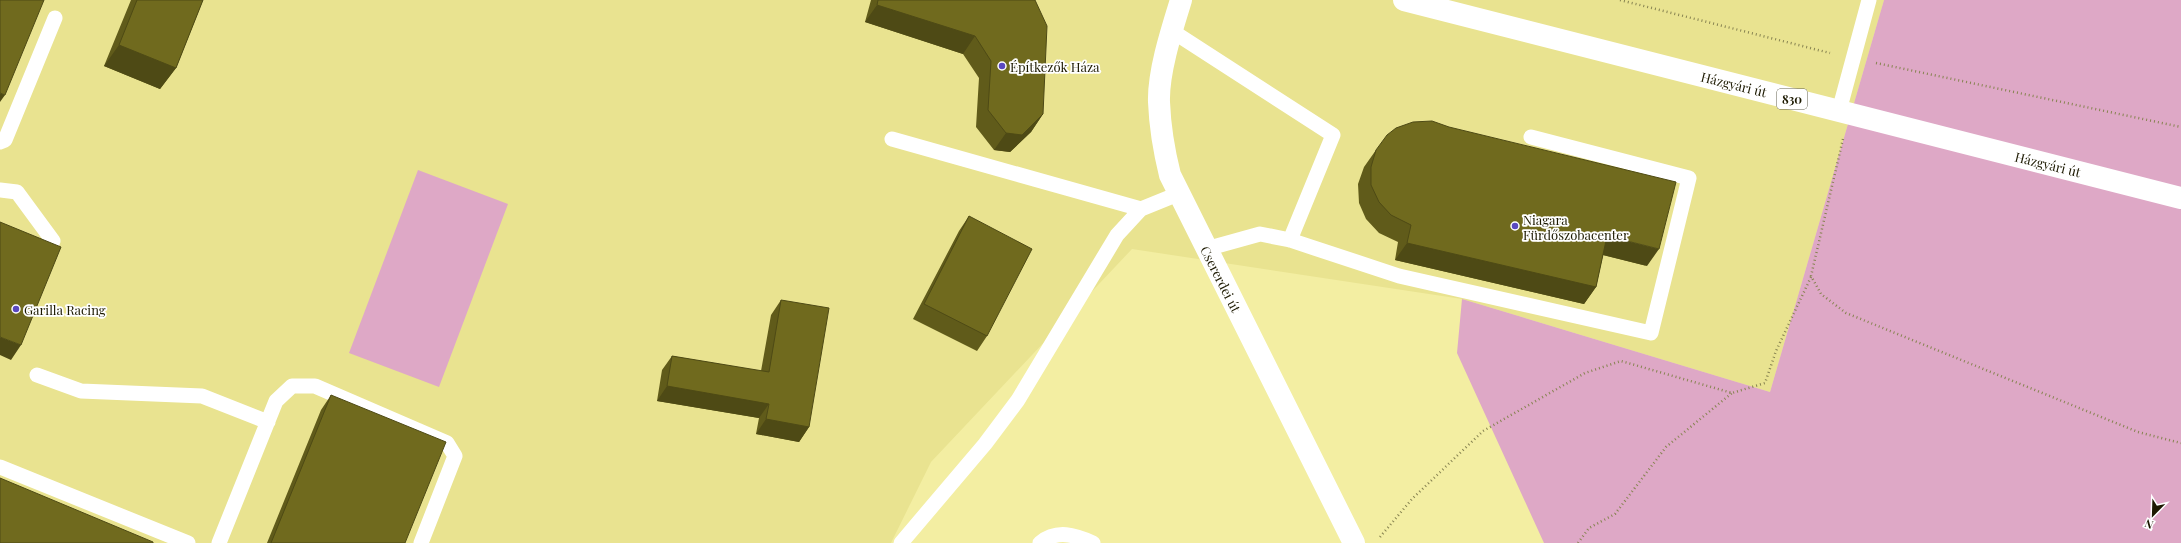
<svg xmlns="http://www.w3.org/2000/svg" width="2181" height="543" viewBox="0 0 2181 543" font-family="'Playfair Display',serif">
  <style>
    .built { fill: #e9e390 }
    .green { fill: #dea8c6 }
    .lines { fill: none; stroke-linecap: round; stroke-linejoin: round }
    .path { stroke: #878351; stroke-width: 2.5; stroke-dasharray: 1 3; stroke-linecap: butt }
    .lane { stroke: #fff; stroke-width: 15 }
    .street { stroke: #fff; stroke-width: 22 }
    .primary { stroke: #fff; stroke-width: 22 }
    .wall { fill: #605b1a }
    .shaded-wall { fill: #4e4a15 }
    .building { fill: #706a1e; stroke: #4e4a15 }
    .poi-dot { fill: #5a48c0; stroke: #fff; stroke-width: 1.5 }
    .labels { text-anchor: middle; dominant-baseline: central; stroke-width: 3.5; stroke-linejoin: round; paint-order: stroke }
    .shield { fill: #fff; stroke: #605e4c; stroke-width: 1 }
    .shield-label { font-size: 12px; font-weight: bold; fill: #1c1900 }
    .poi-label { font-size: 13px; fill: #1c1900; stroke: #fff; text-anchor: start }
    .street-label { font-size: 13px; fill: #1c1900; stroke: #fff }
  </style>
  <rect width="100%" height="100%" fill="#f3eea2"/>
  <path class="built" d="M 0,0 L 1884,0 L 1770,392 L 1462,299 L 1132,249 L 931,462 L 891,543 L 0,543 Z"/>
  <path class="green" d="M 1884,0 L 2181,0 L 2181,543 L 1544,543 L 1457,353 L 1462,299 L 1770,392 Z
    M 418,170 L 508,204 L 439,387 L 349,353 Z"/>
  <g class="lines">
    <path class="path" d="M 1620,0 L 1830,53
      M 1876,63 L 2181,127
      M 1843,139 L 1811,276 L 1821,294 L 1846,313 L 2138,432 L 2181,443
      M 1380,537 L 1412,499 L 1483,431 L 1585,373 L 1621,361 L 1732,393 L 1765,383 L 1776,351 L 1811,277
      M 1578,543 L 1589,528 L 1615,514 L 1666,447 L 1732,393"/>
    <path class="lane" d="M 1172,31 L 1333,135 L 1290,240
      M 1839,111 L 1869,0
      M 892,139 L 1141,209
      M 0,142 L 5,140 L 55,18
      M 0,190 L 17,192 L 53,241
      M 1206,249 L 1260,234 L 1290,240 L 1399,276 L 1651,333 L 1689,178 L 1531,137
      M 37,375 L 81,391 L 202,396 L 268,422
      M 0,467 L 188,543
      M 219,543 L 276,401 L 292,386 L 315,386 L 447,443 L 455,456 L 421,543
      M 901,543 L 985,444 L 1018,400 L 1117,235 L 1141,209 L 1178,194
      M 1040,543 C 1057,529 1075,535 1093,543"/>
    <path class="street" d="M 1181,0 C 1172,29 1158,72 1159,102 C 1160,127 1164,151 1170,175 L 1354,543"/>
    <path class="primary" d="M 1404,0 L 2181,198"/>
  </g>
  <path class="wall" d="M 131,0 L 203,0 L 176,68 L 160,89 L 104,66 Z
    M 871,0 L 1035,0 L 1043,114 L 1031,132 L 1010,152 L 994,150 L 976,127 L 979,78 L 963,54 L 865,22 Z
    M 1376,150 L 1647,266 L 1603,255 L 1596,287 L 1584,304 L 1395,260 L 1398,242 L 1379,233 L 1366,219 L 1359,203 L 1358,184 L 1364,167 Z
    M 969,216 L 987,336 L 977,351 L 913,319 L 959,231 Z
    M 781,300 L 809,427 L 799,442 L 756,434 L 759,418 L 657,401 L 662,370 L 672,356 L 761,371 L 771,315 Z
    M 331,395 L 405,543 L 267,543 L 321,410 Z"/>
  <path class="shaded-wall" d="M 877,5 L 975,36 L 963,54 L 865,22 Z
    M 119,45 L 176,68 L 160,89 L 104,66 Z
    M 0,93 L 5,95 L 0,102 Z
    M 1043,114 L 1031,132 L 1010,152 L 994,150 L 1006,133 Z
    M 1607,236 L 1659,249 L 1647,266 L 1595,253 Z
    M 1407,243 L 1596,287 L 1584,304 L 1395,260 Z
    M 0,337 L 21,345 L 11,360 L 0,355 Z
    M 667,386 L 769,404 L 759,418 L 657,401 Z
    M 766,419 L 809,427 L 799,442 L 756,434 Z"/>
  <path class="building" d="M 0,0 L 44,0 L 5,95 L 0,93 Z
    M 137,0 L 203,0 L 176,68 L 119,45 Z
    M 878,0 L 1035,0 L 1047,26 L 1043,114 L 1022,135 L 1006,133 L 988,110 L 991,61 L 975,36 L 877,5 Z
    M 1432,121 L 1449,127 L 1676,182 L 1659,249 L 1607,236 L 1596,287 L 1407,243 L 1411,225 L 1391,215 L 1379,202 L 1371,185 L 1371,167 L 1376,150 L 1387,135 L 1396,128 L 1413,122 Z
    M 969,216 L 1032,249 L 987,336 L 924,304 Z
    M 0,222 L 61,247 L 21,345 L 0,337 Z
    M 781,300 L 829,308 L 809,427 L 766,419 L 769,404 L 667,386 L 672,356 L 769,372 Z
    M 331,395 L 446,442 L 405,543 L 271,543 Z
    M 0,478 L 153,542 L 153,543 L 0,543 Z"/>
  <g class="poi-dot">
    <circle cx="1002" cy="66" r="4"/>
    <circle cx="1515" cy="226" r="4"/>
    <circle cx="16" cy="309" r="4"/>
  </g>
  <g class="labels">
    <rect class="shield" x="1777" y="89" width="30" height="20" rx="3"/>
    <g class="shield-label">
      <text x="1792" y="99">830</text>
    </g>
    <g class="poi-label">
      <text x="1010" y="66">Építkezők Háza</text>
      <text x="1523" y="219">Niagara<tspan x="1523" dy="15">Fürdőszobacenter</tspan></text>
      <text x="24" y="309">Garilla Racing</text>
    </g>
    <g class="street-label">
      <text transform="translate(1734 84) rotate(14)">Házgyári út</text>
      <text transform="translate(2048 164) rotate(14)">Házgyári út</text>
      <text transform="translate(1221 279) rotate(63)">Csererdei út</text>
    </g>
  </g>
  <g transform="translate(2153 515) rotate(203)" stroke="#ffffff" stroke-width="3" paint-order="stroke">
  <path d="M0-3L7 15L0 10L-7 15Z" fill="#1c1900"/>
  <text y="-6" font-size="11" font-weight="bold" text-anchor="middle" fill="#1c1900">N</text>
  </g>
</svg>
